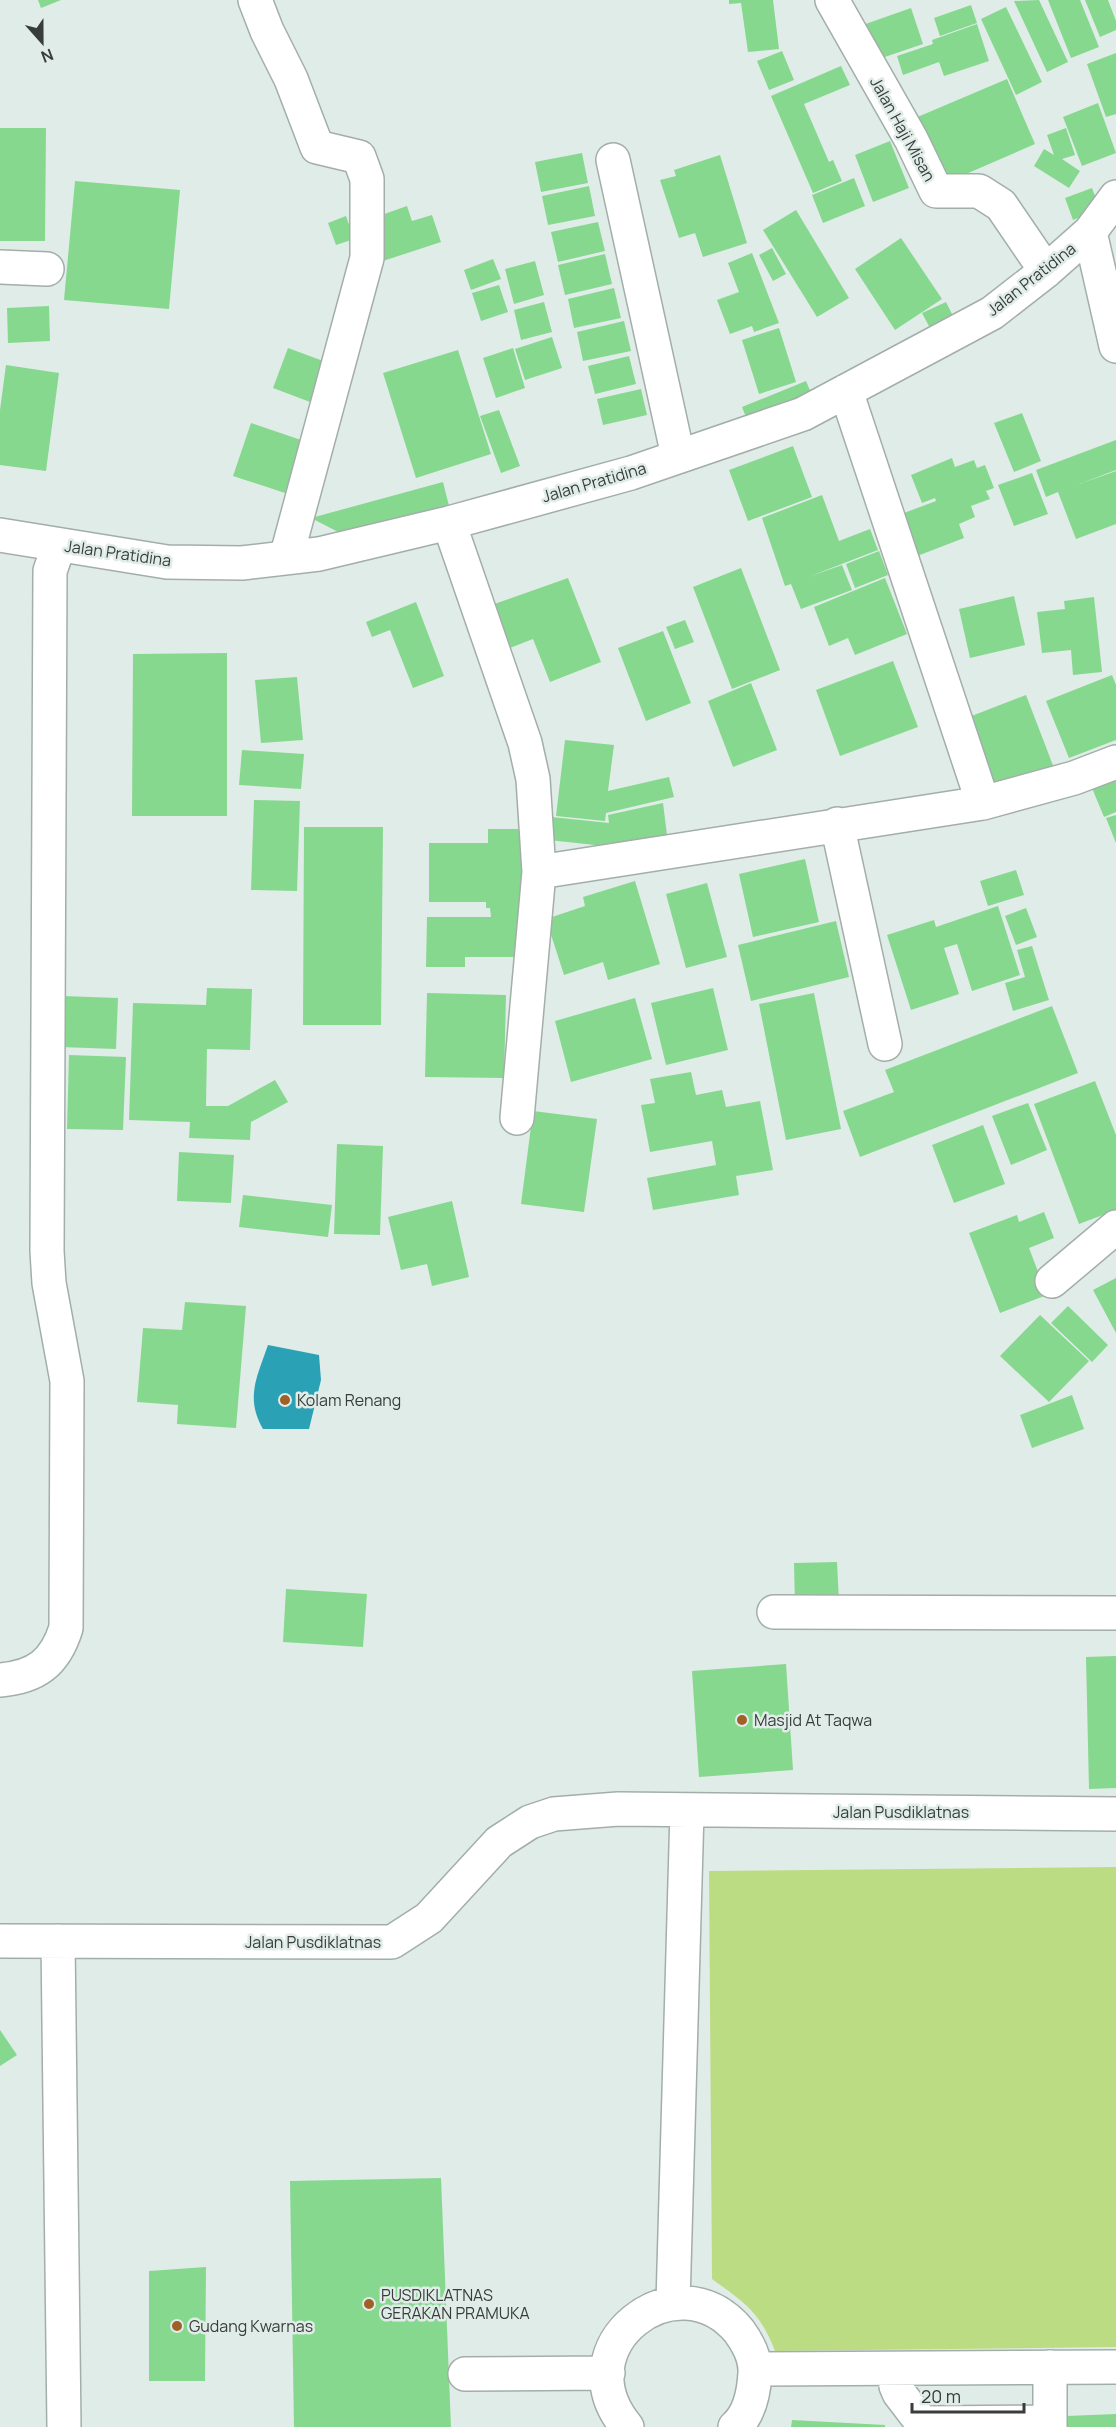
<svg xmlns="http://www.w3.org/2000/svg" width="1116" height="2427" viewBox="0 0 1116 2427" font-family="Manrope,sans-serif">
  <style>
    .green { fill: #bcdc84 }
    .water { fill: #2ba1b6 }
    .building { fill: #86d88f }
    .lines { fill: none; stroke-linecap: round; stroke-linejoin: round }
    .minor-casing { stroke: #a3aea9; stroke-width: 36 }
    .minor { stroke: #fff; stroke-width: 33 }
    .poi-dot { fill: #a06128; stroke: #e0ece7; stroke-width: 2 }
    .labels { text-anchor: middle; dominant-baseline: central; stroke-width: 5; stroke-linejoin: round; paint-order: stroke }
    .street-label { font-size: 16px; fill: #383d3b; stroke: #e0ece7 }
    .poi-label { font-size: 16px; fill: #383d3b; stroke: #e0ece7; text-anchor: start }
  </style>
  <rect width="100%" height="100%" fill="#e0ece7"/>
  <path class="green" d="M 1116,1867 L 1116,2347 L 775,2351 C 760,2312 745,2303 712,2279 L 709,1871 Z"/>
  <path class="water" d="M 268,1345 L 319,1355 L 321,1380 L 309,1429 L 263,1429 C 245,1398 257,1377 268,1345 Z"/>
  <path class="building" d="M 38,0 L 61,0 L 41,8 Z
    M 729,0 L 773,0 L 779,49 L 748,52 L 741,3 L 729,4 Z
    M 1039,0 L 1068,62 L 1047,72 L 1014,1 Z
    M 1048,0 L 1080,0 L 1099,47 L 1071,58 Z
    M 1085,0 L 1108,0 L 1116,21 L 1116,30 L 1100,37 Z
    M 971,5 L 977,23 L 940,36 L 934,18 Z
    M 1006,7 L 1042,82 L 1016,95 L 981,19 Z
    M 911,8 L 923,44 L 870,62 L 857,27 Z
    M 977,24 L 989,61 L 944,76 L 939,62 L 903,75 L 897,56 L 933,44 L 932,40 Z
    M 782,51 L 794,80 L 769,90 L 757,61 Z
    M 1116,53 L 1116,114 L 1106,117 L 1087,64 Z
    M 841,66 L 850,85 L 804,104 L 829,162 L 833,160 L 842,181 L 813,193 L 771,96 Z
    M 1007,79 L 1035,144 L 936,187 L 908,121 Z
    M 1098,103 L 1116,153 L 1082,166 L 1063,117 Z
    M 0,128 L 46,128 L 45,241 L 0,241 Z
    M 1066,128 L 1075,155 L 1062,159 L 1080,171 L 1069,188 L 1034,166 L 1044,149 L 1054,155 L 1047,135 Z
    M 890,141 L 909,188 L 873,202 L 855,155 Z
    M 582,153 L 588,183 L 541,192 L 535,162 Z
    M 720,155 L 747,243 L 703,257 L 695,233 L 679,238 L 660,180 L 676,176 L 674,170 Z
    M 854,178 L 865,206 L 823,223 L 812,195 Z
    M 75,181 L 180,190 L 169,309 L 64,300 Z
    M 589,186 L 595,216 L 548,225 L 542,196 Z
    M 1092,188 L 1100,209 L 1073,220 L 1065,198 Z
    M 407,206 L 412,221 L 432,215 L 441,242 L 383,261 L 374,233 L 373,218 Z
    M 796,210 L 849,298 L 817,317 L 763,230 Z
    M 346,216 L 354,239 L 336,245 L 328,223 Z
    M 598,222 L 605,251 L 558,262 L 551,232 Z
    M 901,238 L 942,299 L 895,330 L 855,269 Z
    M 772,248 L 786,274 L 773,281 L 759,255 Z
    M 752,253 L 779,323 L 754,332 L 752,326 L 730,334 L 717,300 L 739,292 L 728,263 Z
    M 605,254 L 612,284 L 565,295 L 558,265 Z
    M 493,259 L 501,279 L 471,290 L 464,270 Z
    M 535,261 L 544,295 L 514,304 L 505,269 Z
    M 499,285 L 508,312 L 481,321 L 472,293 Z
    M 614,288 L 621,318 L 574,328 L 568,299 Z
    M 544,302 L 552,332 L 521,340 L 514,310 Z
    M 946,302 L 955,320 L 932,332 L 922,313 Z
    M 49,306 L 50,341 L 8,343 L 7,308 Z
    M 624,321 L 631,351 L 583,361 L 577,332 Z
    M 779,328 L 796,382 L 759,394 L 742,340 Z
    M 552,337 L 562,368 L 525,380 L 515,349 Z
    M 288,348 L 334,365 L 318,405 L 273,388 Z
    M 513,348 L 525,388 L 496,398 L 483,358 Z
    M 458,350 L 491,454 L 416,478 L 383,373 Z
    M 629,356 L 636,384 L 595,394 L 588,366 Z
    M 6,365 L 59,373 L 46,471 L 0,465 L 0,410 Z
    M 806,381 L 814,400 L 750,427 L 742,407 Z
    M 641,389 L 647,415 L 603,425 L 597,399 Z
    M 499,410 L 520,466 L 501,473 L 480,416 Z
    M 1022,413 L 1041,461 L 1014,472 L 994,423 Z
    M 251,423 L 304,441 L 285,493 L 233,476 Z
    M 1116,440 L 1116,470 L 1079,484 L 1116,471 L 1116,524 L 1076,539 L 1058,492 L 1046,497 L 1036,470 Z
    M 793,446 L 812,497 L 748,521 L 729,470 Z
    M 952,458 L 955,467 L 974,460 L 977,468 L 985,465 L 994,488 L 986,491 L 990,499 L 971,506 L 975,517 L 959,524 L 964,538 L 912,558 L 896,516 L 936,501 L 935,498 L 922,503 L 911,475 Z
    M 1032,473 L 1048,514 L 1014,526 L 998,485 Z
    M 443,482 L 450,510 L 350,538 L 311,518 Z
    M 822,495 L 839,541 L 870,529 L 878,550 L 808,577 L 842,565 L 852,590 L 801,609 L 791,584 L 785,586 L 762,518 Z
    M 879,551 L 888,575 L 855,588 L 846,564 Z
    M 741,568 L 780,670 L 732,689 L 693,587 Z
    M 568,578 L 601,662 L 550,682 L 533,639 L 497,653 L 480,609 Z
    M 885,578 L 907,634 L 855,655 L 848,638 L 829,646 L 814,607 Z
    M 1014,596 L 1025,645 L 970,658 L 959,609 Z
    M 1094,597 L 1102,672 L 1073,675 L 1071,650 L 1042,653 L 1037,612 L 1065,609 L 1064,601 Z
    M 416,602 L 444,676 L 413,688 L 390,630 L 372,637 L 366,622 Z
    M 685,620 L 694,642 L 675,649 L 666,627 Z
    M 663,631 L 691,703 L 646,721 L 618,648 Z
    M 227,653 L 227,816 L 132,816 L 133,654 Z
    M 893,661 L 918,727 L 840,756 L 816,690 Z
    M 1112,675 L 1116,685 L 1116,740 L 1069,758 L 1046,701 Z
    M 297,677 L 303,740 L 261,743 L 255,680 Z
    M 751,683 L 777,750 L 733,767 L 708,701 Z
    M 1026,695 L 1054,768 L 997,790 L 969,717 Z
    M 565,740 L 614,745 L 608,791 L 669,777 L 674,797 L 606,813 L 605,821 L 556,816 Z
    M 242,750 L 304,754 L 301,789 L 239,785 Z
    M 1116,779 L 1116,812 L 1104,817 L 1092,788 Z
    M 254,800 L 300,801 L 297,891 L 251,890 Z
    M 663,803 L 668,843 L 614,847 L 539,839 L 542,816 L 609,823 L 608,815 Z
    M 1116,815 L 1116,843 L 1106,818 Z
    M 304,827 L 383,827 L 381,1025 L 303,1025 Z
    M 488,829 L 524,829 L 523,909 L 518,909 L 518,917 L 524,917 L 523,957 L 465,957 L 465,967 L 426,967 L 427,917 L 491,917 L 490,908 L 486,908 L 486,902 L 429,902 L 429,843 L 488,843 Z
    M 805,859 L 819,922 L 753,937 L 739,874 Z
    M 1016,870 L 1024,895 L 988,906 L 980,881 Z
    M 635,881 L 660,964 L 608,980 L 603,962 L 564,975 L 546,919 L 585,906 L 583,897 Z
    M 707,883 L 727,957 L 686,968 L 666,894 Z
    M 998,906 L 1020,975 L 972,991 L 957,944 L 944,948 L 959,994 L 911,1010 L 887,935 L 934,920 L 936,927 Z
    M 1026,908 L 1037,937 L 1016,945 L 1005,916 Z
    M 836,921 L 849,977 L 751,1001 L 738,945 Z
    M 1032,946 L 1049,1000 L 1013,1011 L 1005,983 L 1025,977 L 1017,950 Z
    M 207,988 L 252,989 L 250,1050 L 207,1049 L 206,1106 L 228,1106 L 275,1080 L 288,1102 L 251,1122 L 250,1140 L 189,1138 L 190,1122 L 129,1120 L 133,1003 L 206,1005 Z
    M 713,988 L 728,1050 L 666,1065 L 651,1003 Z
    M 427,993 L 506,995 L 504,1078 L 425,1077 Z
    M 814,993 L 841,1129 L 786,1140 L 759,1004 Z
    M 62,996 L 118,998 L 116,1049 L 60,1047 Z
    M 635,998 L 652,1059 L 571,1082 L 555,1021 Z
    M 1052,1006 L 1078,1073 L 860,1157 L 843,1111 L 894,1092 L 885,1070 Z
    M 69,1055 L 126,1057 L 123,1130 L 67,1129 Z
    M 691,1072 L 696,1095 L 722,1090 L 726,1107 L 760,1101 L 773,1170 L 736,1176 L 739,1195 L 653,1210 L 647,1178 L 716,1165 L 712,1141 L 650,1152 L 641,1105 L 655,1103 L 650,1079 Z
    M 1095,1081 L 1116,1135 L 1116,1210 L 1079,1224 L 1034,1104 Z
    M 1028,1103 L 1047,1150 L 1011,1165 L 992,1116 Z
    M 533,1111 L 597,1119 L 584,1212 L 521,1204 Z
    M 983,1125 L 1005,1184 L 954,1203 L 932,1145 Z
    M 337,1144 L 383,1146 L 380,1235 L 334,1234 Z
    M 179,1152 L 234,1155 L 231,1203 L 177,1201 Z
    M 243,1195 L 332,1205 L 328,1237 L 239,1227 Z
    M 452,1201 L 469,1277 L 432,1286 L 427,1264 L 401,1270 L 388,1217 Z
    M 1044,1212 L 1054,1238 L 1029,1248 L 1047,1295 L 1000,1313 L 969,1233 L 1017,1215 L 1019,1222 Z
    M 1116,1278 L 1116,1333 L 1093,1290 Z
    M 185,1302 L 246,1306 L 236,1428 L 177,1424 L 178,1405 L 137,1402 L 143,1328 L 182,1330 Z
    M 1068,1306 L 1108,1345 L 1092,1362 L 1051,1323 Z
    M 1040,1315 L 1089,1361 L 1049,1402 L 1000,1356 Z
    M 1072,1395 L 1084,1429 L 1032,1448 L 1020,1415 Z
    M 837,1562 L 839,1602 L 795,1604 L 794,1563 Z
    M 286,1589 L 367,1594 L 363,1647 L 283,1642 Z
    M 1116,1656 L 1116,1788 L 1089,1789 L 1086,1657 Z
    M 786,1664 L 793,1770 L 699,1777 L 692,1671 Z
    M 0,2030 L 17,2055 L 0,2066 Z
    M 441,2178 L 451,2427 L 294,2427 L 290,2181 Z
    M 206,2267 L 205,2381 L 149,2381 L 149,2271 Z
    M 1116,2414 L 1116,2427 L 1068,2427 L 1067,2416 Z
    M 792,2420 L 885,2425 L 885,2427 L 791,2427 Z"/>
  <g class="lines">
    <defs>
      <path id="minor" d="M 255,0 L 267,31 L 291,79 L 317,147 L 359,157 L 367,179 L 367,258 L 286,558
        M 832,0 L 911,139 L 936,191 L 979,191 L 1001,205 L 1046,271
        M 613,160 L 678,456
        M 1090,232 L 1116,346
        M 0,267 L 47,269
        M 846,391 L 983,803
        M 449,523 L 525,743 L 533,779 L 539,872 L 517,1118
        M 0,535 L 167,562 L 242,563 L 319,554 L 449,523 L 631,473 L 803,414 L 992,313 L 1046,271 L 1090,232 L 1116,197
        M 837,824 L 885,1044
        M 539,872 L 983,803 L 1074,778 L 1116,762
        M 1052,1281 L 1116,1227
        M 774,1612 L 1116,1613
        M 0,1680 C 36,1677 55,1663 66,1628 L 67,1381 L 49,1283 L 47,1251 L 50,571 L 59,545
        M 0,1941 L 392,1942 L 429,1918 L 499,1842 L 530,1822 L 554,1814 L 618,1809 L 1116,1814
        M 58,1941 L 64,2427
        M 673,2303 L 687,1811
        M 756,2369 L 1116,2367
        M 895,2369 L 896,2386 L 899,2393 L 922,2423 L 922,2427
        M 465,2374 L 608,2373
        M 922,2423 L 1050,2422
        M 627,2427 C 560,2347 676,2256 739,2331 C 747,2342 756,2358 755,2373 C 754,2391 750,2414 735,2427
        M 1050,2427 L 1050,2367"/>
    </defs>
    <use href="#minor" class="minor-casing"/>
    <use href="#minor" class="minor"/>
  </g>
  <g class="poi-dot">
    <circle cx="285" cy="1400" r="6"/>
    <circle cx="742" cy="1720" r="6"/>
    <circle cx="369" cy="2304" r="6"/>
    <circle cx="177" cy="2326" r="6"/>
  </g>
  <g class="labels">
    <g class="street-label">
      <text transform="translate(903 129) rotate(61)">Jalan Haji Misan</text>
      <text transform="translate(1031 279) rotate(-38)">Jalan Pratidina</text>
      <text transform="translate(594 482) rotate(-16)">Jalan Pratidina</text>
      <text transform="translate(118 553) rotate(8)">Jalan Pratidina</text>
      <text x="901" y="1812">Jalan Pusdiklatnas</text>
      <text x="313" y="1942">Jalan Pusdiklatnas</text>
    </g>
    <g class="poi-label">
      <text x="297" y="1400">Kolam Renang</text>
      <text x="754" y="1720">Masjid At Taqwa</text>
      <text x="381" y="2295">PUSDIKLATNAS<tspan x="381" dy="18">GERAKAN PRAMUKA</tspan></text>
      <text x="189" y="2326">Gudang Kwarnas</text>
    </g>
  </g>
  <g transform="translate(42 42) rotate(159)" stroke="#e0ece7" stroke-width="4.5" paint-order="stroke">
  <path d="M0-4.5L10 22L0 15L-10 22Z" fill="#383d3b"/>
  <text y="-9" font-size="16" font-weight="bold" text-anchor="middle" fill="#383d3b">N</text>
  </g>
  <path d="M912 2403v9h112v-9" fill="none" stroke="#383d3b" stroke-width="3"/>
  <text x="921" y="2403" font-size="18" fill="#383d3b" stroke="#e0ece7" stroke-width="4.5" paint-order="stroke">20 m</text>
</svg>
